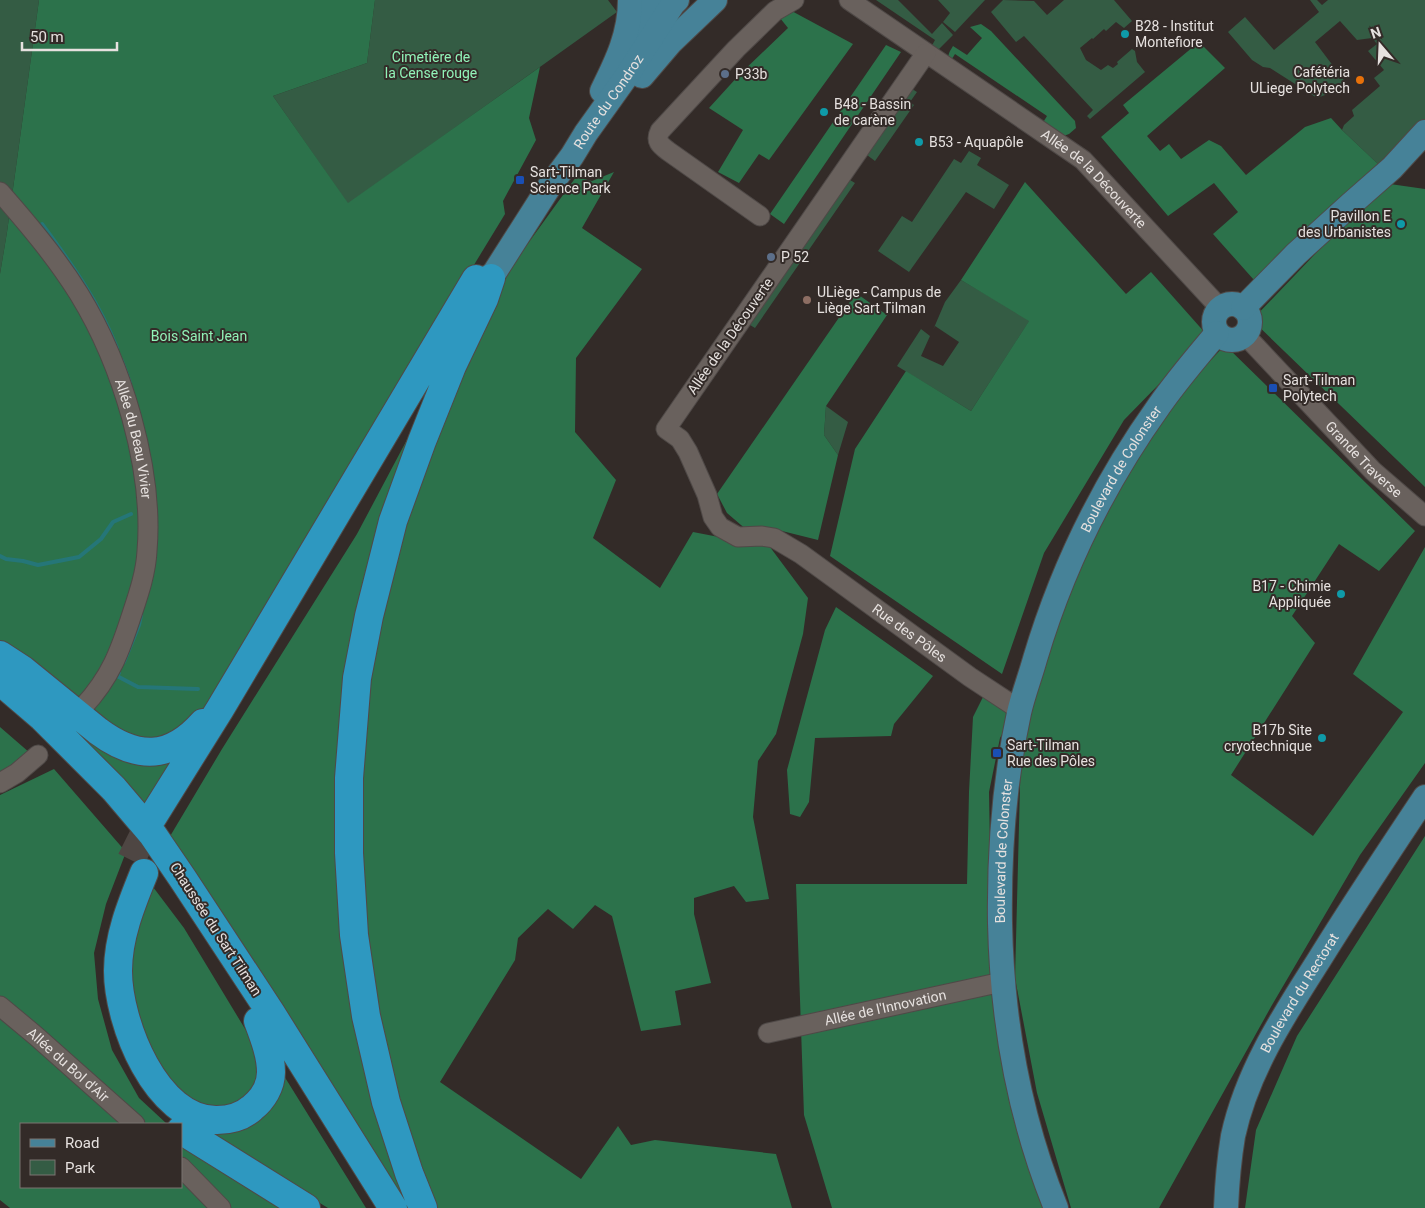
<svg xmlns="http://www.w3.org/2000/svg" width="1425" height="1208" viewBox="0 0 1425 1208" font-family="Roboto,sans-serif">
  <style>
    .green { fill: #345c44 }
    .forest { fill: #2c724b }
    .lines { fill: none; stroke-linecap: round; stroke-linejoin: round }
    .stream { stroke: #257678; stroke-width: 4 }
    .highway-tunnel { stroke: #4e4643; stroke-width: 28; stroke-dasharray: 28 14; stroke-linecap: butt }
    .minor-casing { stroke: #4f4947; stroke-width: 21 }
    .major-casing { stroke: #4f4947; stroke-width: 26 }
    .highway-casing { stroke: #4f4947; stroke-width: 30 }
    .minor { stroke: #69615d; stroke-width: 19 }
    .major { stroke: #468298; stroke-width: 24 }
    .highway { stroke: #2e98c0; stroke-width: 28 }
    .culture-dot { fill: #0f9aa8; stroke: #332b28; stroke-width: 2 }
    .service-dot { fill: #5c6f8a; stroke: #332b28; stroke-width: 2 }
    .food-dot { fill: #e8710a; stroke: #332b28; stroke-width: 2 }
    .transit-dot { fill: #1a4fb4; stroke: #332b28; stroke-width: 2 }
    .education-dot { fill: #8d6e63; stroke: #332b28; stroke-width: 2 }
    .labels { text-anchor: middle; dominant-baseline: central; stroke-width: 4; stroke-linejoin: round; paint-order: stroke }
    .poi-label { font-size: 14px; fill: #e6e1df; stroke: #332b28; text-anchor: start }
    .park-label { font-size: 14px; fill: #91f3b8; stroke: #332b28 }
    .street-label { font-size: 14px; fill: #e6e1df; stroke: #332b28 }
  </style>
  <rect width="100%" height="100%" fill="#332b28"/>
  <path class="green" d="M 0,0 L 39,0 L 7,232 L 0,274 Z
    M 375,0 L 608,0 L 617,12 L 348,204 L 273,96 L 367,63 Z
    M 876,0 L 898,0 L 932,34 L 942,23 L 953,35 L 939,49 L 930,49 L 935,40 Z
    M 938,0 L 985,0 L 955,32 L 943,22 L 950,13 Z
    M 1003,0 L 1034,1 L 1047,15 L 1064,0 L 1114,0 L 1132,21 L 1124,28 L 1116,22 L 1106,31 L 1104,29 L 1093,39 L 1092,38 L 1080,48 L 1086,60 L 1101,70 L 1108,65 L 1113,68 L 1118,64 L 1117,62 L 1132,49 L 1135,51 L 1137,62 L 1145,72 L 1090,119 L 1087,116 L 1093,110 L 1024,36 L 1016,42 L 991,12 Z
    M 1310,0 L 1317,0 L 1322,5 L 1328,0 L 1425,0 L 1425,123 L 1380,166 L 1342,130 L 1344,125 L 1354,116 L 1352,110 L 1380,86 L 1374,78 L 1384,70 L 1368,51 L 1377,44 L 1372,38 L 1357,40 L 1340,21 L 1315,42 L 1346,83 L 1336,91 L 1317,98 L 1270,68 L 1263,67 L 1252,60 L 1228,32 L 1245,17 L 1274,50 L 1319,12 Z
    M 907,86 L 917,92 L 910,102 L 914,105 L 875,161 L 863,152 Z
    M 969,151 L 981,158 L 977,165 L 1009,185 L 994,209 L 966,192 L 909,272 L 878,251 L 902,216 L 912,222 L 954,159 L 961,163 Z
    M 845,177 L 855,183 L 755,328 L 745,322 Z
    M 961,280 L 1030,320 L 971,411 L 897,366 L 921,329 L 930,336 L 921,356 L 943,366 L 959,342 L 935,326 L 933,330 L 945,302 Z
    M 826,406 L 848,422 L 838,455 L 824,435 Z"/>
  <path class="forest" d="M 39,0 L 375,0 L 367,63 L 273,96 L 348,203 L 540,67 L 529,118 L 536,140 L 503,201 L 505,214 L 195,723 L 178,738 L 128,741 L 0,647 L 0,274 L 7,232 Z
    M 788,9 L 853,44 L 769,160 L 759,154 L 739,183 L 718,172 L 743,130 L 709,108 L 740,74 L 788,28 L 780,18 Z
    M 981,24 L 991,31 L 1075,121 L 1076,128 L 1069,134 L 1061,137 L 1042,124 L 1047,116 L 955,54 L 950,62 C 946,56 950,51 953,46 L 967,55 L 982,38 L 970,27 Z
    M 1199,42 L 1225,68 L 1147,136 L 1160,151 L 1169,144 L 1181,159 L 1209,140 L 1221,146 L 1246,175 L 1305,127 L 1331,118 L 1342,130 L 1378,164 L 1254,280 L 1213,234 L 1238,212 L 1214,183 L 1168,216 L 1101,137 L 1129,113 L 1123,105 Z
    M 886,45 L 901,52 L 784,224 L 770,214 Z
    M 614,172 L 582,228 L 642,269 L 576,358 L 575,432 L 616,480 L 593,538 L 660,588 L 693,532 L 770,547 L 808,598 L 803,634 L 776,734 L 758,761 L 753,817 L 769,899 L 746,902 L 734,886 L 694,898 L 694,914 L 711,983 L 675,991 L 681,1025 L 641,1031 L 612,916 L 595,905 L 573,929 L 548,909 L 518,938 L 515,960 L 440,1082 L 581,1179 L 618,1126 L 631,1145 L 655,1140 L 776,1154 L 792,1208 L 431,1208 L 406,1136 L 375,993 L 365,915 L 362,848 L 362,791 L 368,695 L 383,597 L 403,518 L 495,289 L 576,177 L 592,181 Z
    M 1025,182 L 1126,294 L 1151,272 L 1207,335 L 1124,420 L 1044,553 L 1002,674 L 830,556 L 855,449 L 906,371 L 971,411 L 1029,321 L 961,280 Z
    M 1383,183 L 1425,189 L 1425,487 L 1252,320 Z
    M 856,293 L 887,315 L 826,406 L 824,435 L 838,455 L 818,540 L 774,529 L 748,531 L 727,513 L 717,494 Z
    M 1225,345 L 1415,531 L 1379,571 L 1339,544 L 1292,616 L 1315,643 L 1231,775 L 1313,836 L 1403,712 L 1353,674 L 1425,547 L 1425,763 L 1360,855 L 1272,1005 L 1159,1208 L 1071,1208 L 1037,1093 L 1015,978 L 1022,710 L 1072,563 L 1153,422 Z
    M 419,417 L 340,831 L 413,1208 L 402,1208 L 169,838 L 222,749 L 357,534 Z
    M 836,607 L 933,676 L 894,724 L 891,736 L 815,738 L 809,802 L 800,817 L 790,814 L 787,770 L 825,630 Z
    M 25,677 L 96,738 L 183,748 L 150,813 Z
    M 985,693 L 1012,709 L 1007,725 L 1000,738 L 989,792 L 992,960 L 997,1019 L 1009,1101 L 1046,1208 L 832,1208 L 804,1115 L 796,884 L 967,884 L 969,792 L 973,717 Z
    M 0,727 L 30,753 L 0,776 Z
    M 54,769 L 126,852 L 106,904 L 94,953 L 98,999 L 112,1050 L 139,1098 L 167,1124 L 21,1124 L 21,1187 L 181,1187 L 181,1136 L 293,1208 L 10,1208 L 0,1200 L 0,795 Z
    M 1425,836 L 1425,1208 L 1245,1208 L 1256,1130 L 1297,1036 Z
    M 147,879 L 184,928 L 256,1047 L 262,1070 L 254,1094 L 236,1110 L 212,1112 L 174,1092 L 129,1005 L 131,921 Z
    M 281,1071 L 366,1208 L 328,1208 L 187,1122 L 210,1129 Z"/>
  <g class="lines">
    <path class="stream" d="M 42,224 C 71,263 99,302 117,348
      M 122,361 L 130,383
      M 0,556 L 6,559 L 23,561 L 38,565 L 79,557 L 101,539 L 113,522 L 131,514
      M 124,662 L 139,625 L 141,615
      M 119,673 L 117,676 L 138,687 L 198,689"/>
    <path class="highway-tunnel" d="M 131,860 L 152,818"/>
    <defs>
      <g id="minor">
        <path id="s1" d="M 849,0 L 1083,160 L 1220,308"/>
        <path id="s2" d="M 926,53 L 666,429 L 680,439 L 688,452 L 707,495 L 713,517 L 720,527 L 738,537 L 762,536 L 774,538 L 801,554 L 970,677 L 1020,710"/>
        <path id="s3" d="M 0,192 C 28,224 56,257 79,294 C 122,364 154,469 147,551 C 146,572 139,593 132,614 C 120,651 111,677 83,707"/>
        <path d="M 760,216 L 668,151 C 660,145 655,141 660,131 L 736,49 L 775,11 L 794,0"/>
        <path id="s4" d="M 1245,335 L 1373,471 L 1425,516"/>
        <path d="M 0,783 L 17,773 L 38,755"/>
        <path id="s5" d="M 0,1006 L 36,1036 L 135,1124"/>
        <path id="s6" d="M 768,1033 L 1002,982"/>
        <path d="M 181,1167 L 221,1208"/>
      </g>
      <g id="major">
        <path d="M 641,39 L 650,16 L 651,0"/>
        <path d="M 642,76 L 671,42 L 715,0"/>
        <path d="M 602,91 C 617,61 630,34 630,0"/>
        <path id="s7" d="M 491,278 L 549,187 L 572,156 L 586,133 L 626,77 L 673,4 L 677,0"/>
        <circle cx="1232" cy="322" r="18"/>
        <path d="M 1243,308 L 1296,254 L 1351,204 L 1392,168 L 1425,132"/>
        <path id="s8" d="M 1056,1208 C 1019,1117 1002,1021 1000,923 C 999,853 1004,782 1019,713 C 1023,695 1030,677 1035,659 C 1062,568 1104,483 1159,406 C 1177,380 1197,357 1217,333"/>
        <path id="s9" d="M 1226,1208 C 1227,1184 1229,1160 1233,1136 C 1247,1071 1284,1015 1319,960 C 1353,905 1389,851 1425,797"/>
      </g>
      <path id="highway" d="M 0,655 L 23,670 L 98,731 C 137,760 170,760 203,723
        M 0,681 L 43,718 L 114,789 L 153,835 L 183,879 L 271,1013 L 393,1208
        M 152,818 L 220,709 L 476,279
        M 144,873 C 131,905 118,937 118,971 C 118,1022 156,1121 217,1120 C 230,1120 242,1117 252,1108 C 263,1099 271,1086 271,1072 C 271,1055 264,1037 258,1021
        M 181,1130 L 306,1208
        M 423,1208 L 409,1173 L 386,1102 L 366,1016 L 354,935 L 349,853 L 349,778 L 357,678 L 369,616 L 393,521 L 422,441 L 452,366 L 484,299 L 491,278"/>
    </defs>
    <use href="#minor" class="minor-casing"/>
    <use href="#major" class="major-casing"/>
    <use href="#highway" class="highway-casing"/>
    <use href="#minor" class="minor"/>
    <use href="#major" class="major"/>
    <use href="#highway" class="highway"/>
  </g>
  <g class="culture-dot">
    <circle cx="1125" cy="34" r="5"/>
    <circle cx="824" cy="112" r="5"/>
    <circle cx="919" cy="142" r="5"/>
    <circle cx="1401" cy="224" r="5"/>
    <circle cx="1341" cy="594" r="5"/>
    <circle cx="1322" cy="738" r="5"/>
  </g>
  <g class="service-dot">
    <circle cx="725" cy="74" r="5"/>
    <circle cx="771" cy="257" r="5"/>
  </g>
  <circle class="food-dot" cx="1360" cy="80" r="5"/>
  <g class="transit-dot">
    <rect x="515" y="175" width="10" height="10" rx="2.5"/>
    <rect x="1268" y="383" width="10" height="10" rx="2.5"/>
    <rect x="992" y="748" width="10" height="10" rx="2.5"/>
  </g>
  <circle class="education-dot" cx="807" cy="300" r="5"/>
  <g class="labels">
    <g class="poi-label">
      <text x="1135" y="26">B28 - Institut<tspan x="1135" dy="16">Montefiore</tspan></text>
      <text x="1350" y="72" text-anchor="end">Cafétéria<tspan x="1350" dy="16">ULiege Polytech</tspan></text>
      <text x="735" y="74">P33b</text>
      <text x="834" y="104">B48 - Bassin<tspan x="834" dy="16">de carène</tspan></text>
      <text x="929" y="142">B53 - Aquapôle</text>
      <text x="530" y="172">Sart-Tilman<tspan x="530" dy="16">Science Park</tspan></text>
      <text x="1391" y="216" text-anchor="end">Pavillon E<tspan x="1391" dy="16">des Urbanistes</tspan></text>
      <text x="781" y="257">P 52</text>
      <text x="817" y="292">ULiège - Campus de<tspan x="817" dy="16">Liège Sart Tilman</tspan></text>
      <text x="1283" y="380">Sart-Tilman<tspan x="1283" dy="16">Polytech</tspan></text>
      <text x="1331" y="586" text-anchor="end">B17 - Chimie<tspan x="1331" dy="16">Appliquée</tspan></text>
      <text x="1312" y="730" text-anchor="end">B17b Site<tspan x="1312" dy="16">cryotechnique</tspan></text>
      <text x="1007" y="745">Sart-Tilman<tspan x="1007" dy="16">Rue des Pôles</tspan></text>
    </g>
    <g class="park-label">
      <text x="431" y="57">Cimetière de<tspan x="431" dy="16">la Cense rouge</tspan></text>
      <text x="199" y="336">Bois Saint Jean</text>
    </g>
    <g class="street-label">
      <text stroke="none"><textPath href="#s7" startOffset="212">Route du Condroz</textPath></text>
      <text stroke="none"><textPath href="#s1" startOffset="304">Allée de la Découverte</textPath></text>
      <text transform="translate(730 336) rotate(-55)">Allée de la Découverte</text>
      <text stroke="none"><textPath href="#s3" startOffset="285">Allée du Beau Vivier</textPath></text>
      <text stroke="none"><textPath href="#s4" startOffset="172">Grande Traverse</textPath></text>
      <text stroke="none"><textPath href="#s8" startOffset="769">Boulevard de Colonster</textPath></text>
      <text stroke="none"><textPath href="#s2" startOffset="794">Rue des Pôles</textPath></text>
      <text stroke="none"><textPath href="#s8" startOffset="364">Boulevard de Colonster</textPath></text>
      <text transform="translate(216 929) rotate(57)">Chaussée du Sart Tilman</text>
      <text stroke="none"><textPath href="#s9" startOffset="231">Boulevard du Rectorat</textPath></text>
      <text stroke="none"><textPath href="#s6" startOffset="120">Allée de l'Innovation</textPath></text>
      <text stroke="none"><textPath href="#s5" startOffset="90">Allée du Bol d'Air</textPath></text>
    </g>
  </g>
  <rect x="20" y="1123" width="162" height="65" fill="#332b28" stroke="#7b7471"/>
  <rect x="30" y="1139" width="25" height="8" fill="#468298" stroke="#7b7471"/>
  <text x="65" y="1148" font-size="15" fill="#e6e1df">Road</text>
  <rect x="30" y="1160" width="25" height="15" fill="#345c44" stroke="#7b7471"/>
  <text x="65" y="1173" font-size="15" fill="#e6e1df">Park</text>
  <g transform="translate(1380 45) rotate(341)" stroke="#332b28" stroke-width="4" paint-order="stroke">
  <path d="M0-4L9 19L0 12L-9 19Z" fill="#e6e1df"/>
  <text y="-8" font-size="14" font-weight="bold" text-anchor="middle" fill="#e6e1df">N</text>
  </g>
  <path d="M22 42v8h95v-8" fill="none" stroke="#e6e1df" stroke-width="2.5"/>
  <text x="30" y="42" font-size="15" fill="#e6e1df" stroke="#332b28" stroke-width="4" paint-order="stroke">50 m</text>
</svg>
